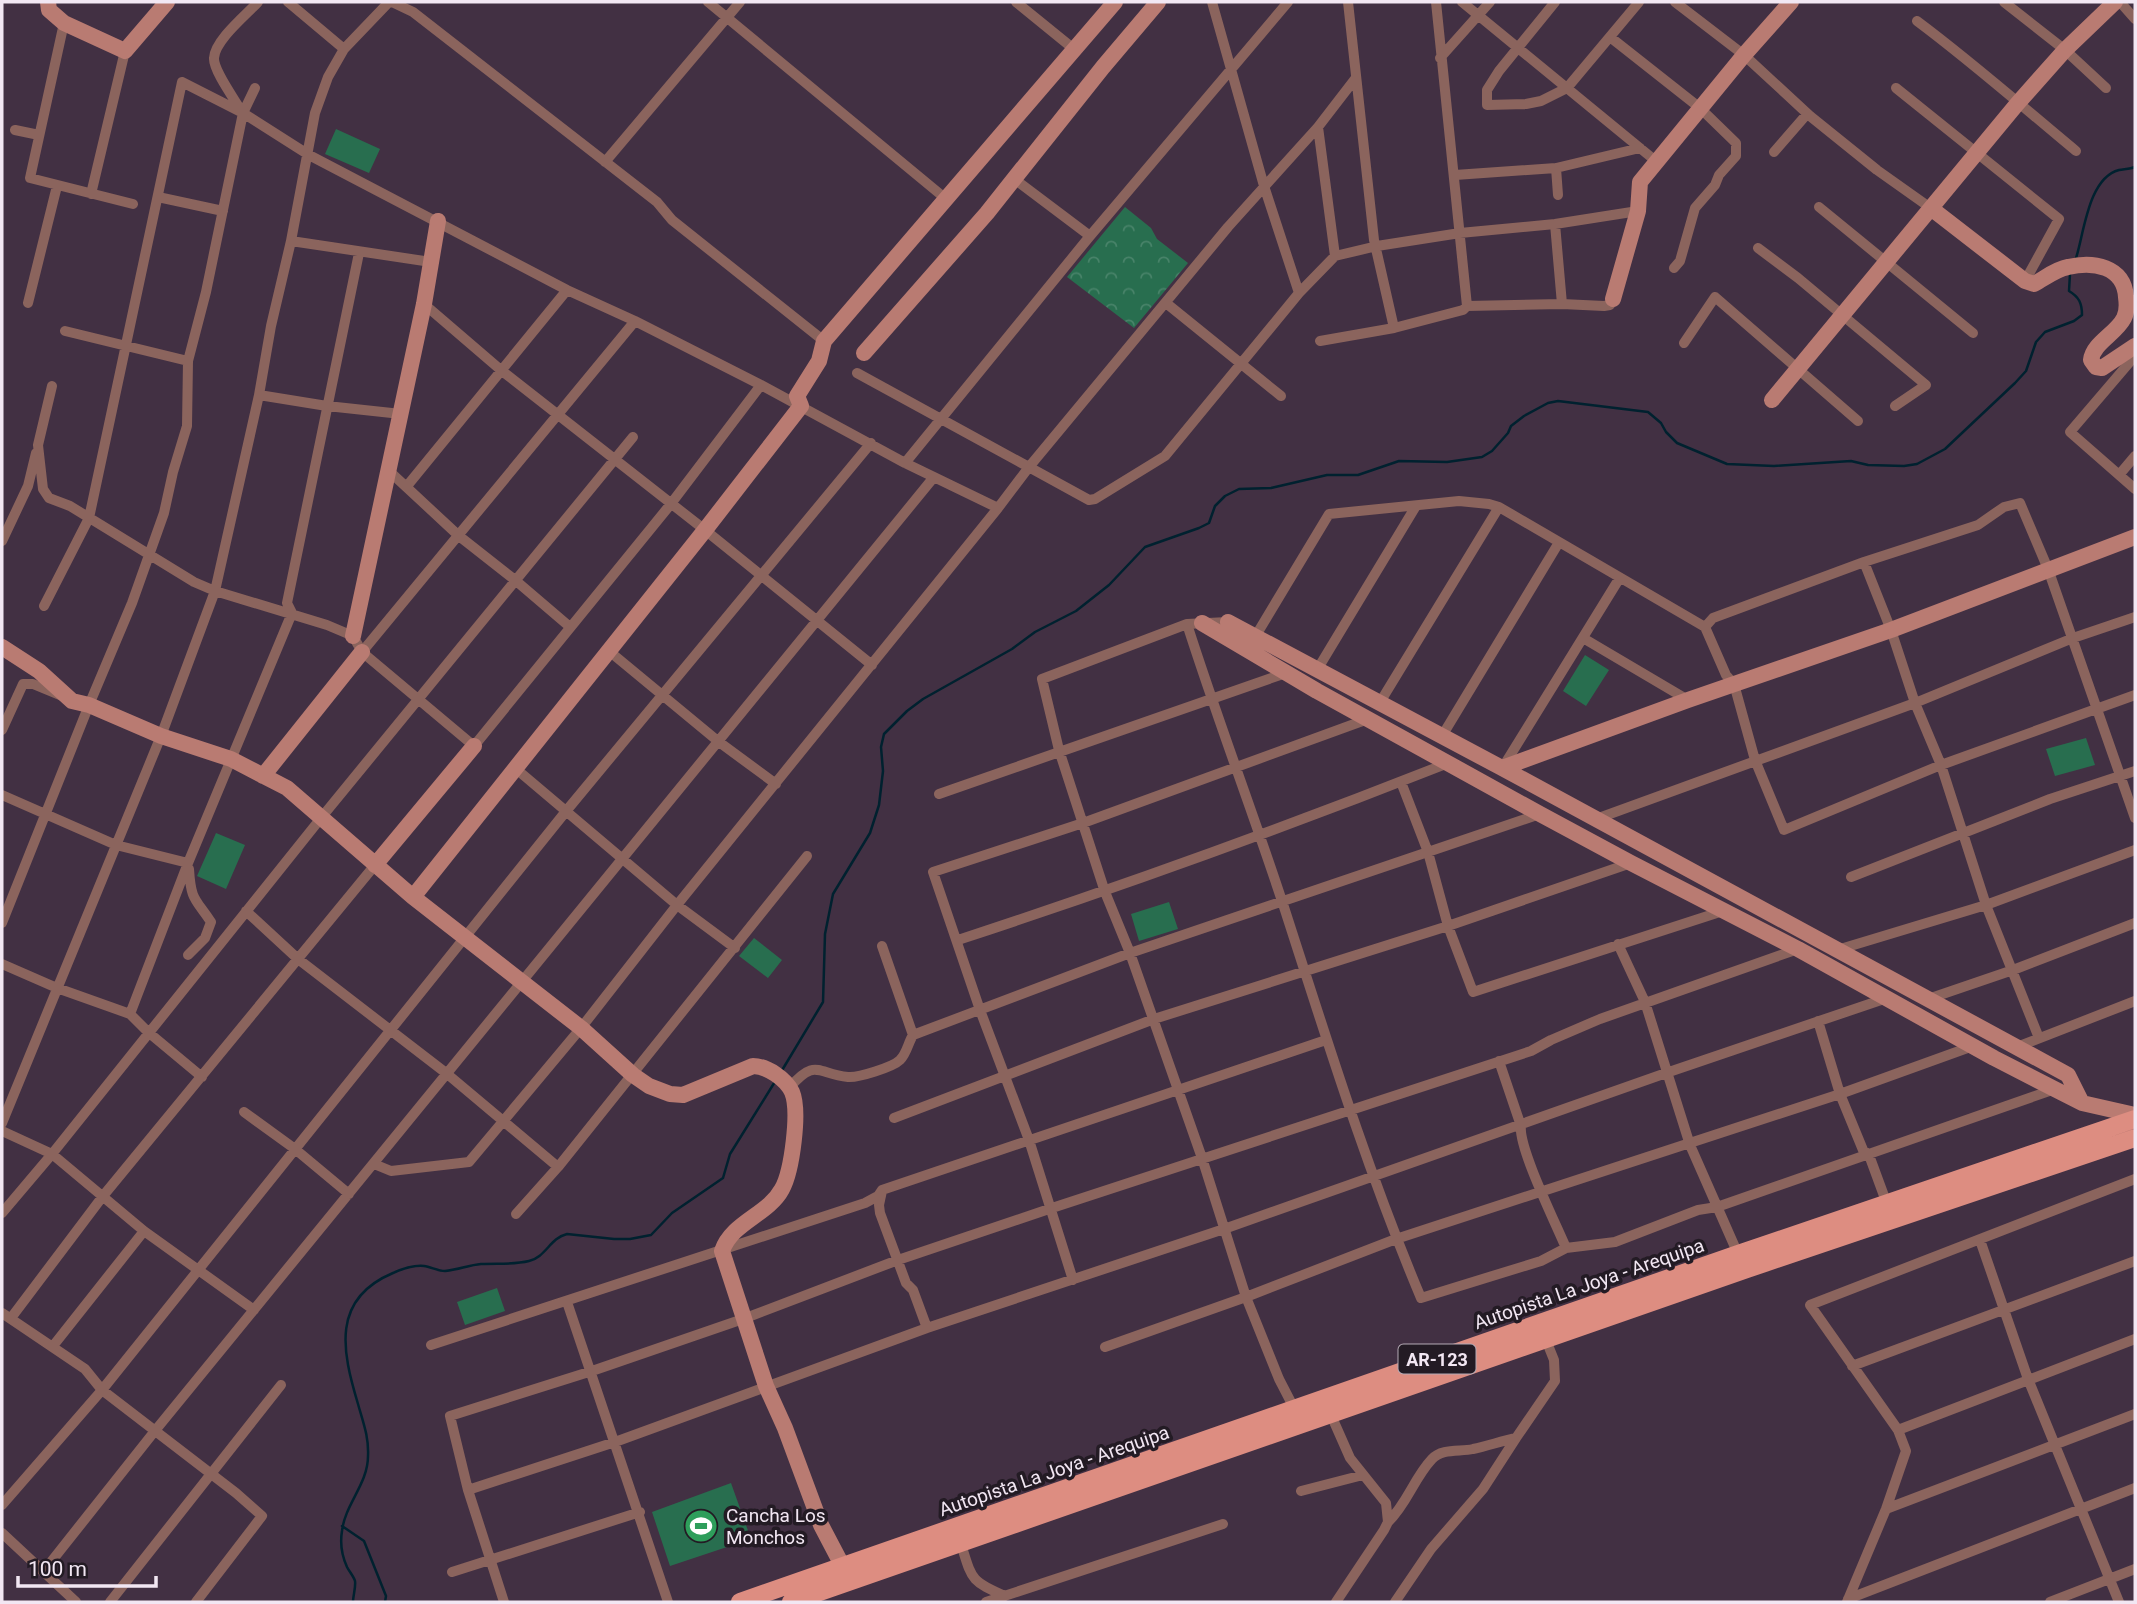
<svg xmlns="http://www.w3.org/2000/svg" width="2137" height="1604" viewBox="0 0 2137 1604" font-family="Roboto,sans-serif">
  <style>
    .park { fill: url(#park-crowns) }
    .pitch { fill: #286e4f }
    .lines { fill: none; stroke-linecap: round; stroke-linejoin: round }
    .stream { stroke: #00212f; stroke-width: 2.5 }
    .street { stroke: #8b645d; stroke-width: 10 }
    .secondary { stroke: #b97b72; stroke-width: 16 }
    .primary { stroke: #dd8d81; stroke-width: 18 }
    .labels { text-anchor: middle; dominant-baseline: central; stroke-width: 7; stroke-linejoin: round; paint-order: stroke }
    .shield { fill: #231b24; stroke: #b4aab5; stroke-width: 2 }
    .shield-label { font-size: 18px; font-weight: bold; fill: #f2e7f3 }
    .street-label { font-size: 19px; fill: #f2e7f3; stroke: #231b24 }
    .poi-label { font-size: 19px; fill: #f2e7f3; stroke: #231b24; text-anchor: start }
  </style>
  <defs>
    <pattern id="park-crowns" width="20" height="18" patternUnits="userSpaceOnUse" patternTransform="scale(1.75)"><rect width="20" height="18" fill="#286e4f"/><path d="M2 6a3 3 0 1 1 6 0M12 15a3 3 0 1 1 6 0" fill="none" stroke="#488369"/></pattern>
  </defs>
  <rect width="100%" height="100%" fill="#423043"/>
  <path class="park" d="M 1125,207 L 1151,228 L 1157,239 L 1188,263 L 1134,328 L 1067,277 Z"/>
  <path class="pitch" d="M 336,129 L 380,149 L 369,173 L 325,154 Z
    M 1585,655 L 1609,670 L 1586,706 L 1563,691 Z
    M 2086,738 L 2095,765 L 2055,776 L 2046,749 Z
    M 216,833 L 245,845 L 226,889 L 197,876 Z
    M 1169,902 L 1178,929 L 1139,941 L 1131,914 Z
    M 754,938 L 782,960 L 768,978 L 739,956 Z
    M 497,1288 L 505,1311 L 465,1325 L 457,1302 Z
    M 731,1483 L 751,1539 L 670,1566 L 652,1512 Z"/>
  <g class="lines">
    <path class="stream" d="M 2076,258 C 2084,234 2088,178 2119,170 C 2124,169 2130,169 2135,167
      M 781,1072 L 823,1002 L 825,934 L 833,894 L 870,833 L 879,805 L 883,771 L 881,747 L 884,734 L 907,711 L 923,699 L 1012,649 L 1035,632 L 1076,611 L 1109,585 L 1145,547 L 1199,528 L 1209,523 L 1215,506 L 1225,496 L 1239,489 L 1271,488 L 1327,475 L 1358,475 L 1399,461 L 1447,462 L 1482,457 L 1492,451 L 1508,433 L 1511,426 L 1524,416 L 1548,403 L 1558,401 L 1648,412 L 1661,423 L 1666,432 L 1677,443 L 1727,464 L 1774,466 L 1851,461 L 1868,465 L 1904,466 L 1917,464 L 1945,449 L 2015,383 L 2026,371 L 2036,342 L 2045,332 L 2074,321 L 2082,315 C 2082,303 2079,297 2069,291 L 2070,274
      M 342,1526 L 364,1541 L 386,1596 L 385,1602
      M 353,1602 C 353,1596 356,1587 355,1581 C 354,1577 349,1571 347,1567 C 342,1556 340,1543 342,1531 C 345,1504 368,1484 368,1456 C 369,1437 363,1422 358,1404 C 342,1351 331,1299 393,1273 C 402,1269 414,1265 424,1266 C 431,1267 438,1271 445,1271 C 457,1270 469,1265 481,1264 C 498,1263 513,1265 529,1261 C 546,1257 550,1238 567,1234 L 614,1239 L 630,1239 L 651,1235 L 672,1213 L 723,1178 L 730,1154 L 776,1080"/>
    <path class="street" d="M 288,2 L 344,49 L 389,2
      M 392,2 L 413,12 L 657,202 L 672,220 L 824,341
      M 708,2 L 946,199
      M 1016,2 L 1075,50
      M 1212,2 L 1264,186 L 1299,293
      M 1348,2 L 1374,240 L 1394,328
      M 1436,2 L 1467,306
      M 1462,2 L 1657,162
      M 1555,2 L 1499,71 L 1487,90 L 1487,105 L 1526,104 L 1541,101 L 1567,88 L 1639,2
      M 1675,2 L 1744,55 L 1810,116 L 1877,170 L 1932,209
      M 2004,2 L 2065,50 L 2106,88
      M 2120,2 L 2135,19
      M 1917,21 C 1972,62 2023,107 2076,151
      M 64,23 L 30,178 L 133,204
      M 1610,37 L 1700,108 L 1736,143 L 1736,156 L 1719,175 L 1715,185 L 1695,208 L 1680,261 L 1674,268
      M 1440,58 L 1490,2
      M 1896,88 L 2059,219 L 2025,281
      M 242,112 C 235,100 213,70 214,58 C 215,40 246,15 258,2
      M 1318,127 L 1335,256
      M 15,130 L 39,135
      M 1774,152 L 1807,114
      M 605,162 L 740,2
      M 1556,168 L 1558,195
      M 1455,175 L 1556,168 L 1640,148
      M 1013,178 L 1090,236
      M 91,194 L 125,51
      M 158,197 L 223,211
      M 1819,207 L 1973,333
      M 1555,224 L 1562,304
      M 291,241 L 431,262
      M 1758,248 L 1798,278 L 1926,385 L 1895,406
      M 28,303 L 57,186
      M 1166,303 L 1281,396
      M 424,304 L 502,371 L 705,530 L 872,665
      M 65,331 L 188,361
      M 1320,341 L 1394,328 L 1463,310 L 1467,306 L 1562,304 L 1604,306 L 1610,305 L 1613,299
      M 1684,343 L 1715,297 L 1858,421
      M 2135,356 L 2070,432 L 2135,489
      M 857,373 L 1089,500 L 1095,499 L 1165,456 L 1299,293 L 1335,256 L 1377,246 L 1460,233 L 1555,224 L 1638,211
      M 52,386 L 38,445 L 43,489 L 49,498 L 70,506 L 194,582 L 215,591 L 327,625 L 353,636 L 362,652 L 474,746 L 670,505 L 761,385
      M 259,395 L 327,406 L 401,414
      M 905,463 L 1090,236 L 1288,2
      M 388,470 L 459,536 L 515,580 L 570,627
      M 2119,475 L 2135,456
      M 407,486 L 567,290
      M 2,541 L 28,486 L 36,453
      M 1864,562 L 1891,630 L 1915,703 L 1941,765 L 1986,905 L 2039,1038
      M 44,606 L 89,518 L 182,82 L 243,113 L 309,155 L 567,290 L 635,321 L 761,385 L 905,463 L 998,508
      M 1228,622 L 1187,624 L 1042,679 L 1059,750 L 1105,892 L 1130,953 L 1202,1158 L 1246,1297 L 1279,1379 L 1294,1408
      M 1187,624 C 1217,718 1252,810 1283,904 C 1326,1037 1367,1170 1421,1298 L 1541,1261 L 1566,1248 L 1615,1242 L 1698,1210 L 1717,1207 L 2055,1089
      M 1705,627 L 1713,618 L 1864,562 L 1978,525 L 2004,507 L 2020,503 L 2048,569 L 2135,818
      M 1255,637 L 1329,514 L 1459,501 L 1489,504 L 1499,507 L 1705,627 L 1726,675 L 1734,684 L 1755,760 L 1784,830 L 1941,765 L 2135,695
      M 1583,638 L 1688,700
      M 609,651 L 719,742 L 776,784
      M 362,652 L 635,321
      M 1317,670 L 1416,506
      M 1379,704 L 1499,507
      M 2,730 L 23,684 L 33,684 L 62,696
      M 1442,736 L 1558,544
      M 1503,767 L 1619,579
      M 515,768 L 677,905 L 735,948
      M 1401,782 L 1428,852 L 1448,926 L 1473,992 L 1723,911
      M 939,794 L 1286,673
      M 2,795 L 116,845 L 188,863
      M 1596,819 L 1915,703 L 2073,638 L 2135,617
      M 1851,877 L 2050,799 L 2135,771
      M 246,911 L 298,959 L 446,1073 L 558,1167
      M 2,923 L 89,705 L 132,603 L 164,513 L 173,472 L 187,426 L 188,361 L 206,292 L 243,113 L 255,88
      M 958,940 C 1123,886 1286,827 1448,763
      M 1618,944 L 1645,1002 L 1690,1145 L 1738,1254
      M 882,946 L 913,1035
      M 1837,950 L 1986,905 L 2135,850
      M 188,955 L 205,938 L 211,922 C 195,898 191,901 189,869
      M 2,964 L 57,988 L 130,1014 L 148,1032 L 202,1077
      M 1928,999 L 2013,970 L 2135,923
      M 130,1014 L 188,863 L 292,613 L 287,603 L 359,253
      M 1818,1021 L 1840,1094 L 1863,1150 L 1869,1155 L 1887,1204
      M 2017,1047 L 2135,1001
      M 1499,1061 L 1521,1126 C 1518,1147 1556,1224 1566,1248
      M 789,1088 C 816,1057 817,1074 848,1077 C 858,1078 893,1067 900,1060 C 907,1053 908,1043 913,1035 L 1130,953 L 1540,814
      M 244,1112 L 295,1149 L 349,1194
      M 894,1118 L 1154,1019 L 1448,926 L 1631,863
      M 2,1123 L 161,736 L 215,591 L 259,395 L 271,326 L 291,241 L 315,113 L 328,77 L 344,49
      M 2,1131 L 52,1154 L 144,1231 L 254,1310
      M 374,1164 L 391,1171 L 469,1162 L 581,1028 L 677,905 L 998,508 L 1029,467 L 1228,227 L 1318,127 L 1355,79
      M 882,1191 L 879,1205 L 880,1213 L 906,1283 L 913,1290 L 927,1328
      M 2,1213 L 52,1154 L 321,818 L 633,437
      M 516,1214 L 558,1167 L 807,856
      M 1980,1240 L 2028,1379 L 2119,1602
      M 1073,1280 L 1029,1140 L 980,1010 L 933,872 L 1083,823 L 1368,719
      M 567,1302 L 668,1602
      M 2,1313 L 85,1369 L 102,1390 L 236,1493 L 262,1516 L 196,1602
      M 11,1318 L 103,1196 L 375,865
      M 431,1345 L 865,1203 L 878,1196 L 882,1190 L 1326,1040
      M 53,1346 L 144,1231
      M 1105,1347 L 1246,1297 L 1396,1239 L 1840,1094 L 1973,1046
      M 1852,1366 L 2135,1261
      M 1331,1415 L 1350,1458 L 1386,1503 L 1388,1522 L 1384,1530 L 1336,1602
      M 1898,1430 L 2135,1339
      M 468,1490 L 615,1442 L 927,1328 L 1224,1229 L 1669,1072 L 1887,998
      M 1301,1491 L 1363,1475
      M 2,1505 L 102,1390 L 567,810 L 871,443
      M 1886,1509 L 2135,1414
      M 1388,1522 C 1407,1504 1414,1478 1432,1459 C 1442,1448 1460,1452 1473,1449 C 1488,1446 1501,1441 1516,1438 L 1555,1381 L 1554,1360 L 1546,1340
      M 2,1533 L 76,1602
      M 961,1544 C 972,1579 970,1581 1005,1596
      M 43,1572 L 154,1432 L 934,477
      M 452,1572 L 640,1512
      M 1848,1599 L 2135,1488
      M 110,1602 L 281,1385
      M 504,1602 L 468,1490 L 450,1416 L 592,1371 L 743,1319 L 898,1260 L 1052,1208 L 1531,1051 L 1551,1040 L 1600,1019 L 1798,949
      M 986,1602 L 1223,1524
      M 1395,1602 L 1431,1549 L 1483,1489 L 1516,1438
      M 1847,1602 L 1886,1509 L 1906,1451 L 1898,1430 L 1810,1305 L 2135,1179
      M 2050,1602 L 2135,1569"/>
    <path class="secondary" d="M 48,2 L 49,10 L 64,23 L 125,51 L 167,2
      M 1932,209 L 2025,281 L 2034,284 C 2045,278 2056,269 2068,267 C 2093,261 2124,266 2126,297 C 2127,304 2127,312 2124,318 C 2116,334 2093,343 2091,360 L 2096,367 L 2102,368 L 2135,346
      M 1613,299 L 1638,211 L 1640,182 L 1744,55 L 1791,2
      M 864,353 L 987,213 L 1103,67 L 1158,2
      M 1772,400 L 2017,104 L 2065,50 L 2115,2
      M 1228,622 L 1502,768 L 1688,700 L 1891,630 L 2135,537
      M 1202,623 L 1317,691 L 1540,814 L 1631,863 L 1798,949 L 1994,1058 L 2082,1103 L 2135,1115
      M 353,636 L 424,304 L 438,221
      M 2,647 L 39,671 L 72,701 L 89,705 L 161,736 L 231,759 L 287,788 L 413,897 L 581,1028 L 633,1075 L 649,1086 L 670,1094 L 683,1095 L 753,1066 C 767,1066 786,1079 792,1092 C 800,1111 792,1171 782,1189 C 768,1215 732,1222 722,1251 L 766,1386 L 785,1428 L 821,1525 L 843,1567
      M 1502,768 L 2068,1075 L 2082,1103
      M 263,776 L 362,652
      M 375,865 L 474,746
      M 413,897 L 705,530 L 801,406 L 797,396 L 819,361 L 824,341 L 1115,2"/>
    <path class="primary" d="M 740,1602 L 1738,1254 L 2135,1119
      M 791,1602 L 1747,1269 L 2135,1138"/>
  </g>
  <defs>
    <symbol id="stadium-disc" viewBox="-11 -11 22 22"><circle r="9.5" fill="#2e9e5b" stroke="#231b24"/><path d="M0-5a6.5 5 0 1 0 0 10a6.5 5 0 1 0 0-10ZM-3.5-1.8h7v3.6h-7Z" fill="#fff"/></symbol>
  </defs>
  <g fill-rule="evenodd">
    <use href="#stadium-disc" x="682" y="1507" width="38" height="38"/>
  </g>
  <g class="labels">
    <rect class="shield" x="1398.5" y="1344.5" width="77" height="29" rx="5"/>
    <g class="shield-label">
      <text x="1437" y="1359">AR-123</text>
    </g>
    <g class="street-label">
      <text transform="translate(1589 1284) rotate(-19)">Autopista La Joya - Arequipa</text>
      <text transform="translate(1054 1471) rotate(-19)">Autopista La Joya - Arequipa</text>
    </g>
    <g class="poi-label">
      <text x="726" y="1515">Cancha Los<tspan x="726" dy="22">Monchos</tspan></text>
    </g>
  </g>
  <rect width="2137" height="1604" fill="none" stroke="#f2e7f3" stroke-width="7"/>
  <path d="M18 1576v10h138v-10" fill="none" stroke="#f2e7f3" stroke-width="3.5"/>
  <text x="28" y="1576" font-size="21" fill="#f2e7f3" stroke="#231b24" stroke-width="5" paint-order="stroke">100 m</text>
</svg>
